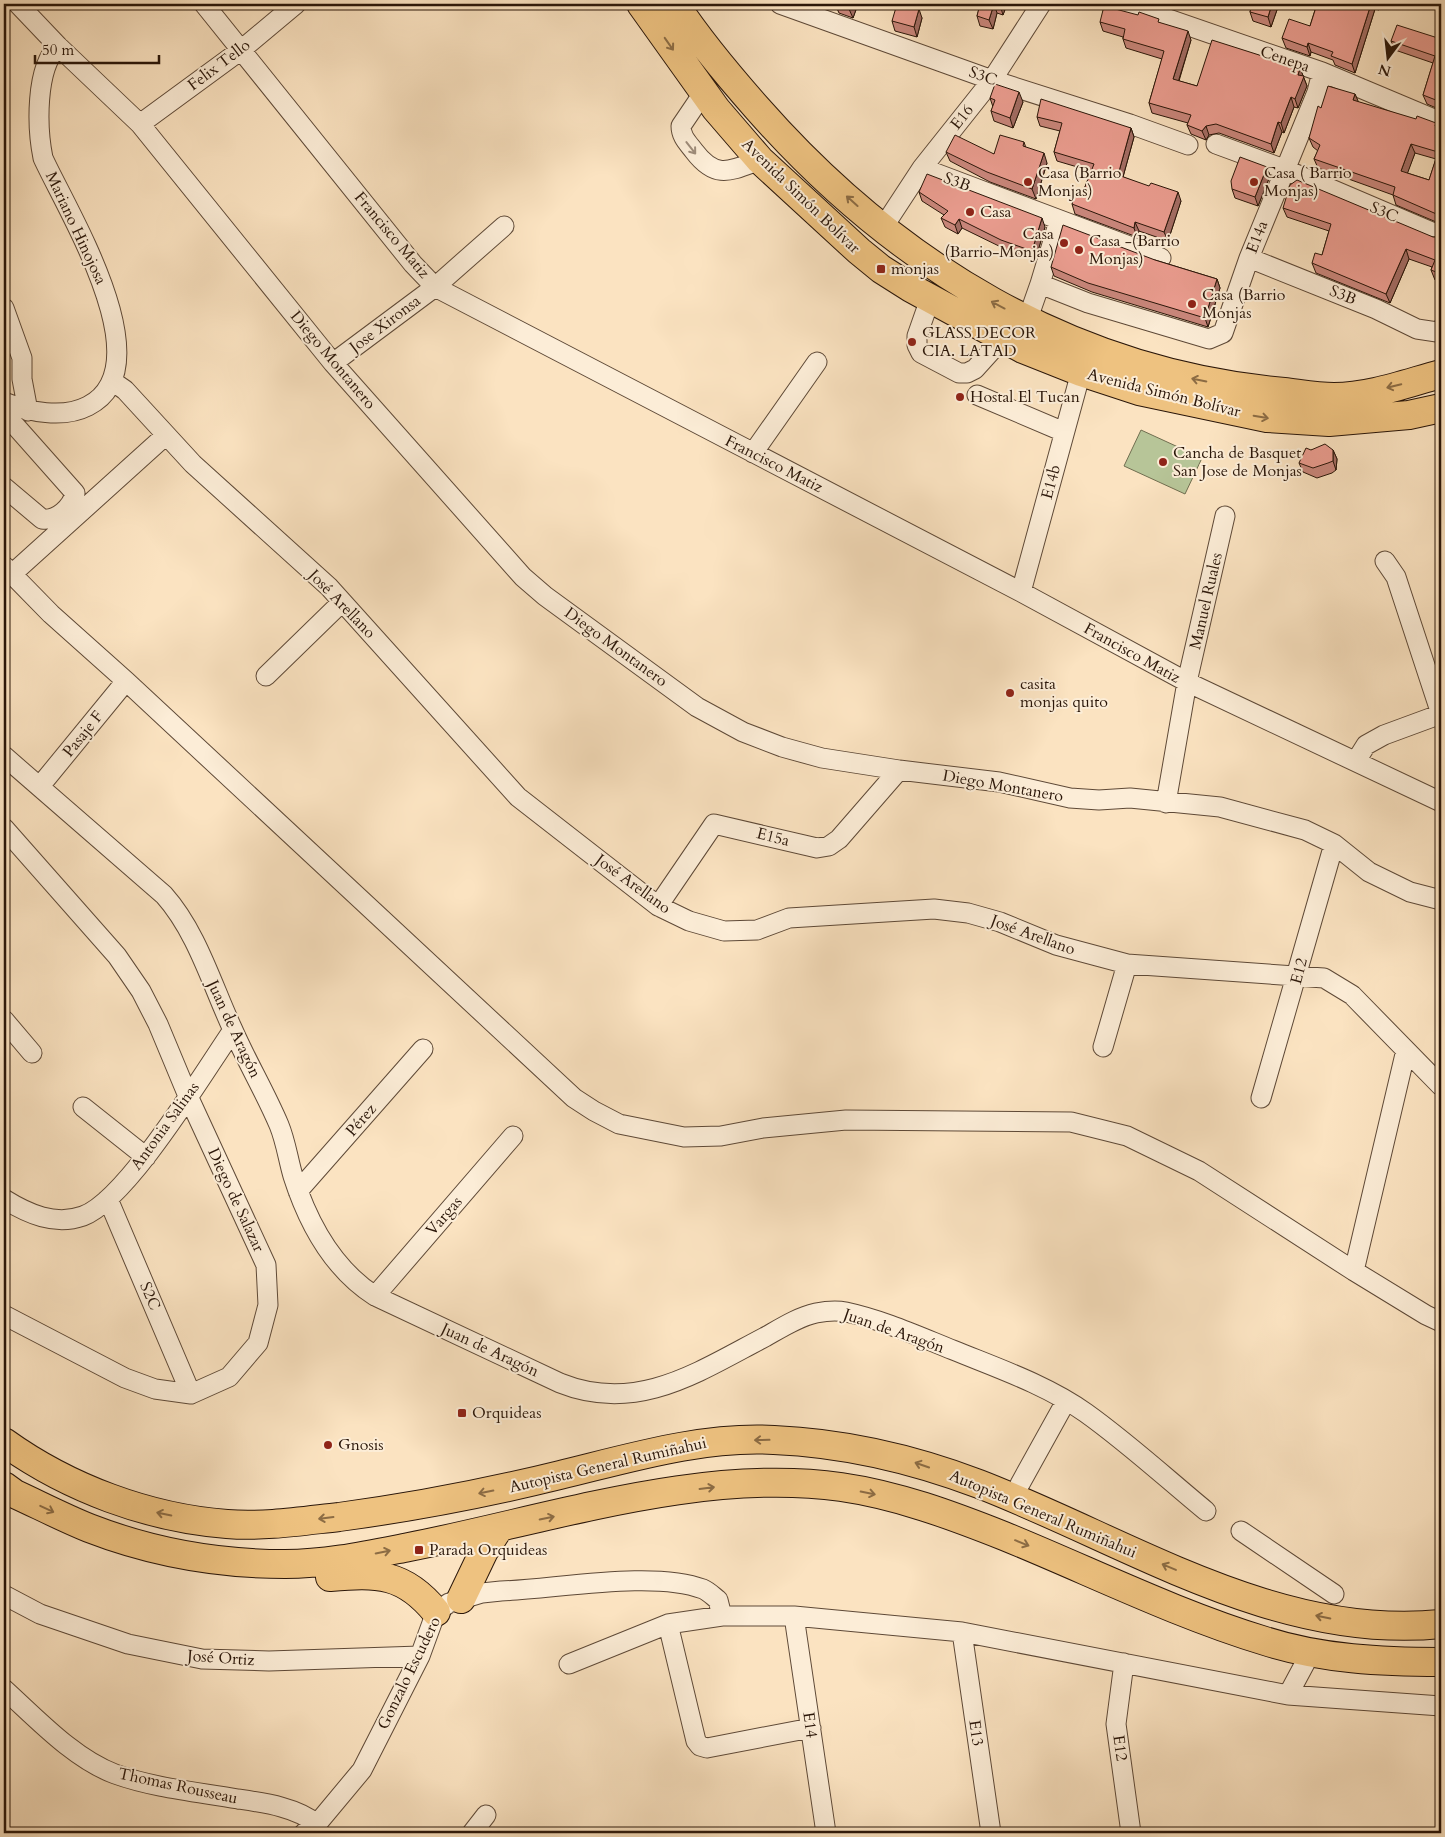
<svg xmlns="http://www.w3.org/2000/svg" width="1445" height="1837" viewBox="0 0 1445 1837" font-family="Cardo,serif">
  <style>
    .grass { fill: #b7c598; stroke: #706e50 }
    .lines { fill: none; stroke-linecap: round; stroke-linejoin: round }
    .minor-casing { stroke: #5e4937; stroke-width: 21 }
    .highway-casing { stroke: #2a1609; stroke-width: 30 }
    .minor { stroke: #fcedd7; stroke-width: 19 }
    .highway { stroke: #eec280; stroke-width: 28 }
    .wall { fill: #ca877c; stroke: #2a1609; fill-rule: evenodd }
    .shaded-wall { fill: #a46e65; stroke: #2a1609 }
    .building { fill: #eb9d90; stroke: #2a1609; fill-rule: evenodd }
    .oneway { stroke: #8c6c44 }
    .oneway2 { stroke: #9e8c7a }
    .poi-dot { fill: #8f2418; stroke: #fcedd7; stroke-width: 2 }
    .labels { text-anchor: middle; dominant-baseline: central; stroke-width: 4; stroke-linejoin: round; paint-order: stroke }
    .street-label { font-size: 16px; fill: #2a1609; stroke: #fcedd7 }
    .poi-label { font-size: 16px; fill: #2a1609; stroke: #fcedd7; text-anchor: start }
  </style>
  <rect width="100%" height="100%" fill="#fbe3c1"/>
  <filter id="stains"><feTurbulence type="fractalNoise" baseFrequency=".004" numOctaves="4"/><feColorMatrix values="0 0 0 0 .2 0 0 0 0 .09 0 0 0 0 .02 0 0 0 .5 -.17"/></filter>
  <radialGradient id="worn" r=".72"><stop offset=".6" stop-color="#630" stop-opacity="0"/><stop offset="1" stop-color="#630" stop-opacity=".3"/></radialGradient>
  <path class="grass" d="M 1141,430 L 1202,458 L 1185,494 L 1124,466 Z"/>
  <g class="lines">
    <defs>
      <path id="minor" d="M 18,4 L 58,46 L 140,124 L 333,363 L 523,577 L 545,596 L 697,707 L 743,732 L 782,747 L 822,758 L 899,770 L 999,782 L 1070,798 L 1099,800 L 1130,798 L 1220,807 L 1305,830 L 1334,844 L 1369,872 L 1410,892 L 1441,900
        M 204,4 L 413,264 L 435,287 L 1021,592 L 1187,682 L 1441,802
        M 780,4 L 992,80 L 1130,124 L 1188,145
        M 1125,4 L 1322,72 L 1441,122
        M 704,92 L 681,126 C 681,137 688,143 694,151 C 716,180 730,171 760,160
        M 140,124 L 241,50 L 296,4
        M 1216,144 L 1284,169 L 1441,236
        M 922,168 L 1161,258
        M 882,229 L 922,168 L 992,80 L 1041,4
        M 1249,258 L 1376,309 L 1417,329 L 1437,332 L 1441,329
        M 1040,284 L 1059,221
        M 930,299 L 917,336 L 917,345 L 921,353 L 959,373 L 967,373 L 975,369 L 1003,338
        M 4,308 L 22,358 L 22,379 L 28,411
        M 1027,321 L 1040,284 L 1088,303 L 1209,339 L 1223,333 L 1249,258 L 1317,92 L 1322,72
        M 333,363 L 435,287 L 504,226
        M 112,381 L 125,390 L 193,464 L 329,587 L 518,797 L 658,906 L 689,921 L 724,931 L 757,930 L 789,918 L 934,909 L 968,913 L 1000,922 L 1056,945 L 1127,964 L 1324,978 L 1352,995 L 1441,1086
        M 977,395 L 1064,432
        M 4,402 C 29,412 63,419 88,406 C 165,367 66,209 43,158 C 37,128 35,69 58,46
        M 4,413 L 75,493 C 72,507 57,521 42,519 L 4,487
        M 753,453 L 817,362
        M 1385,561 L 1396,577 L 1441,714
        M 4,566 L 51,614 L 126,681 L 574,1098 L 594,1111 L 619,1124 L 684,1137 L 721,1136 L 763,1128 L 846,1120 L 1071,1122 L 1127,1136 L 1199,1171 L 1354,1271 L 1426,1315 L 1441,1322
        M 12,574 L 166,435
        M 1021,592 L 1081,372
        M 266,676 L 342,602
        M 4,756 L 164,895 C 197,932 212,985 233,1030 C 247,1062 265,1092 279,1125 C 286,1142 288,1159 293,1176 C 308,1223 333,1269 375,1296 L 560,1383 C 637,1414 698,1372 765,1337 C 781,1328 798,1317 816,1313 C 826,1311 836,1310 846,1312 C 883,1320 918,1336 953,1350 C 997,1368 1047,1385 1086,1413 C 1128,1443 1166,1478 1206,1511
        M 1356,761 L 1366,745 L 1384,735 L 1441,714
        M 40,786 L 126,681
        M 1166,803 L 1187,682 L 1225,516
        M 4,828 L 117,956 L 141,991 L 158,1024 L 188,1096 L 266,1265 L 268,1305 L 258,1343 L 229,1377 L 191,1394 L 155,1389 L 125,1378 L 4,1315
        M 658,906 L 714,824 L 817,848 L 829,846 L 839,839 L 899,770
        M 4,1020 L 32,1053
        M 1103,1047 L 1127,964
        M 1261,1098 L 1334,844
        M 83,1107 L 146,1157
        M 298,1191 L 423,1049
        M 4,1199 C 28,1214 55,1226 83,1216 C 127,1200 204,1072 233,1030
        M 108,1199 L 191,1394
        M 1354,1271 L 1406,1050
        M 375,1296 L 513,1136
        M 1020,1484 L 1066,1401
        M 1241,1531 L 1334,1594
        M 4,1595 L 40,1614 L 128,1644 L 202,1659 L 269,1661 L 420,1656
        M 794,1616 L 826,1833
        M 668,1624 L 696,1741 L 700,1746 L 707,1748 L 811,1728
        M 962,1632 L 991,1833
        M 1124,1663 L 1116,1724 L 1131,1833
        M 569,1664 L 668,1624 L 722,1616 L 794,1616 L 962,1632 L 1288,1695 L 1441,1706
        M 4,1689 C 36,1718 74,1759 115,1774 C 154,1788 198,1792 238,1799 C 265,1803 296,1807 317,1824
        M 1288,1695 L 1311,1652
        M 304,1833 L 317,1824 L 362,1770 L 420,1656 L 436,1612 L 449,1603 L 482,1593 L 501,1591 C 556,1589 653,1570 703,1589 C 708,1591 713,1596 718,1600 L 722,1616
        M 472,1833 L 486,1815"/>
      <path id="highway" d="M 641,4 L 716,109 L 760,160 L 859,251 L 881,269 L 911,288 L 1023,349 L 1081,372 L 1139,391 L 1267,418 L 1329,422 L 1409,415 L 1441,408
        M 675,4 C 699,41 727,74 757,108 C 895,265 1072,373 1284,392 C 1301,394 1318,397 1334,397 C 1370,397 1407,383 1441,374
        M 4,1442 C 68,1488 148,1518 227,1524 C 264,1527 302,1521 339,1517 C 414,1507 487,1493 560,1475 C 630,1458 702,1436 774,1440 C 845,1443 913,1459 979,1484 C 1127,1541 1276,1641 1441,1624
        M 4,1486 L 15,1494 C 39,1505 64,1518 89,1528 C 151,1552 219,1564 285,1564 C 327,1564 368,1555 409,1547 C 547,1520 701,1467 841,1487 C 897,1495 951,1515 1004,1536 C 1090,1571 1176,1614 1265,1641 C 1321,1659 1383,1662 1441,1662
        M 330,1577 C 378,1573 404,1573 436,1612
        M 461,1599 L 484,1551 L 499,1528"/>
    </defs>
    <use href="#minor" class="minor-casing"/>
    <use href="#highway" class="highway-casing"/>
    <use href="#minor" class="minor"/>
    <use href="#highway" class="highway"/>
  </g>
  <path class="wall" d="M 835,4 L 858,4 L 853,18 L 839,13 Z
    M 963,4 L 1007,4 L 1003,15 L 997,13 L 993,29 L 980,26 L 977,16 L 979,9 Z
    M 1159,4 L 1171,4 L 1170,8 Z
    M 1247,4 L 1279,4 L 1271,27 L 1253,21 L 1250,12 L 1251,8 L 1248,7 Z
    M 1302,4 L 1380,4 L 1379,10 L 1375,9 L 1355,73 L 1335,65 L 1333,60 L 1311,52 L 1310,56 L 1286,48 L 1282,38 L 1310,26 L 1316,7 Z
    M 916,6 L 916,8 L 922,18 L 917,37 L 895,31 L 892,21 Z
    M 1100,22 L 1160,23 L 1191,40 L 1179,81 L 1197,86 L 1300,68 L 1307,86 L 1306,88 L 1298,108 L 1294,107 L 1284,133 L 1282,132 L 1274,153 L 1219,133 L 1209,135 L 1206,140 L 1191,134 L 1187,125 L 1188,123 L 1152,113 L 1149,103 L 1162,59 L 1126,48 L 1123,39 L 1123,37 L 1103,31 Z
    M 1441,39 L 1441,110 L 1427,104 L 1423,95 L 1433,63 L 1395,50 L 1391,41 Z
    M 1355,94 L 1358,102 L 1441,128 L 1441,224 L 1396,205 L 1393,195 L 1318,168 L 1314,159 L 1318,151 L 1313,147 L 1309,138 L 1321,108 ZM 1415,153 L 1436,159 L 1429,180 L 1407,173 Z
    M 990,98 L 1023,102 L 1013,128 L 994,121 L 991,111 L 993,107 Z
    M 1037,117 L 1131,128 L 1134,137 L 1123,177 L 1181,201 L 1168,241 L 1139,231 L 1137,237 L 1075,214 L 1072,204 L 1083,192 L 1091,171 L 1057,161 L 1054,152 L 1060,131 L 1040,126 Z
    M 1024,142 L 1026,148 L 1047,163 L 1036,199 L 990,182 L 950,161 L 946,152 L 994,154 Z
    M 1267,167 L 1270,176 L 1258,206 L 1235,198 L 1232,189 Z
    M 919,192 L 1045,227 L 1035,261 L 1005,249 L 962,228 L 958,234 L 945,227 L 941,218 L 944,215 L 922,201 Z
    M 1283,208 L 1433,237 L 1441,237 L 1441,282 L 1435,280 L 1431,270 L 1432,267 L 1409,259 L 1390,303 L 1316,273 L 1312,263 L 1322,255 L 1329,231 L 1287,217 Z
    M 1155,260 L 1217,279 L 1220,288 L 1208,327 L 1092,292 L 1054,276 L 1051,267 Z
    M 1311,450 L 1333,450 L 1337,459 L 1336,470 L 1332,473 L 1317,478 L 1303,472 L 1299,463 Z"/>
  <path class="shaded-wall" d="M 851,4 L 858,4 L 853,18 L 849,9 Z
    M 911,4 L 915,4 L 916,6 L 914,16 L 910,6 Z
    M 994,4 L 997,13 L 993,29 L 989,20 Z
    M 1000,4 L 1007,4 L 1003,15 L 1000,5 Z
    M 1272,4 L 1279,4 L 1271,27 L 1268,17 Z
    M 1371,4 L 1373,4 L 1375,9 L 1355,73 L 1352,64 Z
    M 1376,4 L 1380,4 L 1379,10 Z
    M 919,9 L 922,18 L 917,37 L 914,27 Z
    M 1188,31 L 1191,40 L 1176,89 L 1173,79 Z
    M 1308,43 L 1311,52 L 1310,56 L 1307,47 Z
    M 1300,68 L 1307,86 L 1298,108 L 1295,99 L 1298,75 Z
    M 1019,92 L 1023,102 L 1013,128 L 1010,118 Z
    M 1355,94 L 1359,103 L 1353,100 Z
    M 1291,97 L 1294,107 L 1284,133 L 1281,123 Z
    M 1278,122 L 1282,132 L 1274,153 L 1271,144 Z
    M 1206,126 L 1209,135 L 1206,140 L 1202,131 Z
    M 1131,128 L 1134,137 L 1121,184 L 1118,175 Z
    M 1411,144 L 1415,153 L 1405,180 L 1401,171 Z
    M 1044,153 L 1047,163 L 1036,199 L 1032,189 Z
    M 1267,167 L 1270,176 L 1258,206 L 1255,197 Z
    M 1178,192 L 1181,201 L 1168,241 L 1164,232 Z
    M 1042,218 L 1045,227 L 1035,261 L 1032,251 Z
    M 959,219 L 962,228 L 958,234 L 955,225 Z
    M 1135,222 L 1139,231 L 1137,237 L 1134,228 Z
    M 1406,249 L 1409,259 L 1390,303 L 1386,294 Z
    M 1217,279 L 1220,288 L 1208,327 L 1205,318 Z
    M 1333,450 L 1337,459 L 1336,470 L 1333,461 Z"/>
  <path class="building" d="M 835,4 L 851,4 L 849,9 Z
    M 897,4 L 911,4 L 910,6 L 919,9 L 914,27 L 892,21 Z
    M 980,4 L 994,4 L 989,20 L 977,16 Z
    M 1252,4 L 1272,4 L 1268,17 L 1250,12 Z
    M 1317,4 L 1371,4 L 1352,64 L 1331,56 L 1333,52 L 1308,43 L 1307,47 L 1282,38 L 1289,19 L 1310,26 Z
    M 1104,6 L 1138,15 L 1139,12 L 1159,19 L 1158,22 L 1188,31 L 1173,79 L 1197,86 L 1212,40 L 1300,68 L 1298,75 L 1304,76 L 1303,79 L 1295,99 L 1291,97 L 1281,123 L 1278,122 L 1271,144 L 1216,124 L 1206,126 L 1202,131 L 1187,125 L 1191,115 L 1149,103 L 1164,51 L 1123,39 L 1125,29 L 1100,22 Z
    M 1397,25 L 1441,39 L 1441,102 L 1423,95 L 1435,56 L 1391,41 Z
    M 995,84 L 1019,92 L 1010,118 L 991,111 L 995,100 L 990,98 Z
    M 1328,86 L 1355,94 L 1353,100 L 1416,119 L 1417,116 L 1436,123 L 1435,126 L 1441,128 L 1441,216 L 1393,195 L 1395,187 L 1314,159 L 1320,145 L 1309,138 L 1318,106 L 1321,108 ZM 1411,144 L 1438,152 L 1429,180 L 1401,171 Z
    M 1041,99 L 1131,128 L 1118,175 L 1149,186 L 1151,183 L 1178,192 L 1164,232 L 1135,222 L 1134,228 L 1072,204 L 1076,192 L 1083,192 L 1094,164 L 1054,152 L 1062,123 L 1037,117 Z
    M 955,135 L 994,154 L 1000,135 L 1024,142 L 1023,146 L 1044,153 L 1032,189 L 987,172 L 946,152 Z
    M 1240,157 L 1267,167 L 1255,197 L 1232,189 L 1231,181 Z
    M 927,174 L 1042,218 L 1032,251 L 1001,240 L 959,219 L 955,225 L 941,218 L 948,211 L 919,192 Z
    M 1297,180 L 1433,237 L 1441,237 L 1441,274 L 1431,270 L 1435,260 L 1406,249 L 1386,294 L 1312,263 L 1315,253 L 1322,255 L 1331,224 L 1283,208 L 1290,185 Z
    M 1063,225 L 1155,260 L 1217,279 L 1205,318 L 1088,283 L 1051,267 Z
    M 1325,444 L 1333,450 L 1333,461 L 1328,463 L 1313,468 L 1299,463 L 1306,448 L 1311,450 Z"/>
  <defs><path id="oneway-shaft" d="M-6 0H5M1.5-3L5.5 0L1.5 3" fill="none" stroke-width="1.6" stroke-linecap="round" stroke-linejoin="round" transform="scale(1.25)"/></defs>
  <g class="oneway">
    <use href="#oneway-shaft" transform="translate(669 44) rotate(55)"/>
    <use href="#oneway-shaft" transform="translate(852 201) rotate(-138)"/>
    <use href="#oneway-shaft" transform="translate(998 305) rotate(-152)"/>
    <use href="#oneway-shaft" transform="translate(1199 380) rotate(-169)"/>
    <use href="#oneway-shaft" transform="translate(1394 386) rotate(166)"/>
    <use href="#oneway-shaft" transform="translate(1261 417) rotate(10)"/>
    <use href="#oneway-shaft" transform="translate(762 1440) rotate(179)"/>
    <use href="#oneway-shaft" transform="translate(922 1465) rotate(-161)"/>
    <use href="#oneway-shaft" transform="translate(707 1488) rotate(-7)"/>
    <use href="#oneway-shaft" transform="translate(486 1492) rotate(169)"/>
    <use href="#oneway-shaft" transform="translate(868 1493) rotate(11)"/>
    <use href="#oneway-shaft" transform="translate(47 1509) rotate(25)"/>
    <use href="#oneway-shaft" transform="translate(164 1514) rotate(-168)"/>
    <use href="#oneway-shaft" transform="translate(326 1518) rotate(173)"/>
    <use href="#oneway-shaft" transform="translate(547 1518) rotate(-12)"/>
    <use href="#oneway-shaft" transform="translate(1022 1543) rotate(22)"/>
    <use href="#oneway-shaft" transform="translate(383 1552) rotate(-11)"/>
    <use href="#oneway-shaft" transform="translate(1169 1567) rotate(-157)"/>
    <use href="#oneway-shaft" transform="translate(1323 1617) rotate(-168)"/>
  </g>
  <use class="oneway2" href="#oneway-shaft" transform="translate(691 148) rotate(52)"/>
  <g class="poi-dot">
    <circle cx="1028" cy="182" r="5"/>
    <circle cx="1254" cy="182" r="5"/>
    <circle cx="970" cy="212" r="5"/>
    <circle cx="1064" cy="243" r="5"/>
    <circle cx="1079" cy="250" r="5"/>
    <rect x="876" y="264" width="10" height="10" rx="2.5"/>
    <circle cx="1192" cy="304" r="5"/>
    <circle cx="912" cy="342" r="5"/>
    <circle cx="960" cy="397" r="5"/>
    <circle cx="1163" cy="462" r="5"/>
    <circle cx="1010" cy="693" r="5"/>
    <rect x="457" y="1408" width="10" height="10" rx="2.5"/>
    <circle cx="328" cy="1445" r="5"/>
    <rect x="414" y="1545" width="10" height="10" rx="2.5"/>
  </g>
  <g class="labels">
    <g class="street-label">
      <text transform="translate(1285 59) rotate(19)">Cenepa</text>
      <text transform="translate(219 65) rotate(-37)">Felix Tello</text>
      <text transform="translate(983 76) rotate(19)">S3C</text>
      <text transform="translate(962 117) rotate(-52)">E16</text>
      <text transform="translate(957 182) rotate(21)">S3B</text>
      <text transform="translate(801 196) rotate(44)">Avenida Simón Bolívar</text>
      <text transform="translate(1384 212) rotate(23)">S3C</text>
      <text transform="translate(76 228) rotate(65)">Mariano Hinojosa</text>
      <text transform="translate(392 235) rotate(50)">Francisco Matiz</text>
      <text transform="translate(1257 237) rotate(-69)">E14a</text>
      <text transform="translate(1343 295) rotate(22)">S3B</text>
      <text transform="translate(385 324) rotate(-37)">Jose Xironsa</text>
      <text transform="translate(333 360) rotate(50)">Diego Montanero</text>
      <text transform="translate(1164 393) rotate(14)">Avenida Simón Bolívar</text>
      <text transform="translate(774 464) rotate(27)">Francisco Matiz</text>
      <text transform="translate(1051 482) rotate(-75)">E14b</text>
      <text transform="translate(1206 601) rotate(-77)">Manuel Ruales</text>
      <text transform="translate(342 604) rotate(46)">José Arellano</text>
      <text transform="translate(616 647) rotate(36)">Diego Montanero</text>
      <text transform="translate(1132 653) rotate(29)">Francisco Matiz</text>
      <text transform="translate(83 734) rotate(-51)">Pasaje F</text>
      <text transform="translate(1003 786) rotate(10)">Diego Montanero</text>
      <text transform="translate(773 837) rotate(14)">E15a</text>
      <text transform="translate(633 884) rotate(36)">José Arellano</text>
      <text transform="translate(1033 935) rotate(20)">José Arellano</text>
      <text transform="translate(1299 971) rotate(-75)">E12</text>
      <text transform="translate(234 1029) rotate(65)">Juan de Aragón</text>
      <text transform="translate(361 1120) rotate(-49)">Pérez</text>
      <text transform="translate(165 1126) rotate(-54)">Antonia Salinas</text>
      <text transform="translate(236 1200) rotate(65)">Diego de Salazar</text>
      <text transform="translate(444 1216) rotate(-49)">Vargas</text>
      <text transform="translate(150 1296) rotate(67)">S2C</text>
      <text transform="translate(894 1331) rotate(19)">Juan de Aragón</text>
      <text transform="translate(490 1350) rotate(25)">Juan de Aragón</text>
      <text transform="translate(608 1465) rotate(-13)">Autopista General Rumiñahui</text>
      <text transform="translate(1043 1514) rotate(23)">Autopista General Rumiñahui</text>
      <text transform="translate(221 1658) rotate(4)">José Ortiz</text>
      <text transform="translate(409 1673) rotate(-64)">Gonzalo Escudero</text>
      <text transform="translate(810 1725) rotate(82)">E14</text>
      <text transform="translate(976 1733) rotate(82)">E13</text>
      <text transform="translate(1120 1748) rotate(82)">E12</text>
      <text transform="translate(178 1786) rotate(12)">Thomas Rousseau</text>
    </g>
    <g class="poi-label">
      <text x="1038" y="173">Casa (Barrio<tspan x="1038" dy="18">Monjas)</tspan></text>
      <text x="1264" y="173">Casa ( Barrio<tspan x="1264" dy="18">Monjas)</tspan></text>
      <text x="980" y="212">Casa</text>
      <text x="1054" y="234" text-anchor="end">Casa<tspan x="1054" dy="18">(Barrio-Monjas)</tspan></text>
      <text x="1089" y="241">Casa -(Barrio<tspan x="1089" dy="18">Monjas)</tspan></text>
      <text x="891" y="269">monjas</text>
      <text x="1202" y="295">Casa (Barrio<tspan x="1202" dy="18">Monjas</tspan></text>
      <text x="922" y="333">GLASS DECOR<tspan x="922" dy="18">CIA. LATAD</tspan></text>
      <text x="970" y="397">Hostal El Tucan</text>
      <text x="1173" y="453">Cancha de Basquet<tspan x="1173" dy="18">San Jose de Monjas</tspan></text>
      <text x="1020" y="684">casita<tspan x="1020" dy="18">monjas quito</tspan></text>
      <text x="472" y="1413">Orquideas</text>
      <text x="338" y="1445">Gnosis</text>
      <text x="429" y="1550">Parada Orquideas</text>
    </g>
  </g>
  <rect width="1445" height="1837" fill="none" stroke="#fbe3c1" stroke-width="20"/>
  <rect x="5" y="5" width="1435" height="1827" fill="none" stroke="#2a1609" stroke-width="2.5"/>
  <rect x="10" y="10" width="1425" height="1817" fill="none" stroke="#2a1609"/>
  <g transform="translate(1388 58) rotate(195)" stroke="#fcedd7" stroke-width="4" paint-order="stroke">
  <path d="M0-4L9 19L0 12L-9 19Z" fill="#2a1609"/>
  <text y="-8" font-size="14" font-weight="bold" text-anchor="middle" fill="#2a1609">N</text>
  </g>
  <path d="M35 55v8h124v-8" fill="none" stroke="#2a1609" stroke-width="2.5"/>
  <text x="42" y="55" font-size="15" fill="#2a1609" stroke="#fcedd7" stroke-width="4" paint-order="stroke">50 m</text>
  <rect width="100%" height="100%" filter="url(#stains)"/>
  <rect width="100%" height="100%" fill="url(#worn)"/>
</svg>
